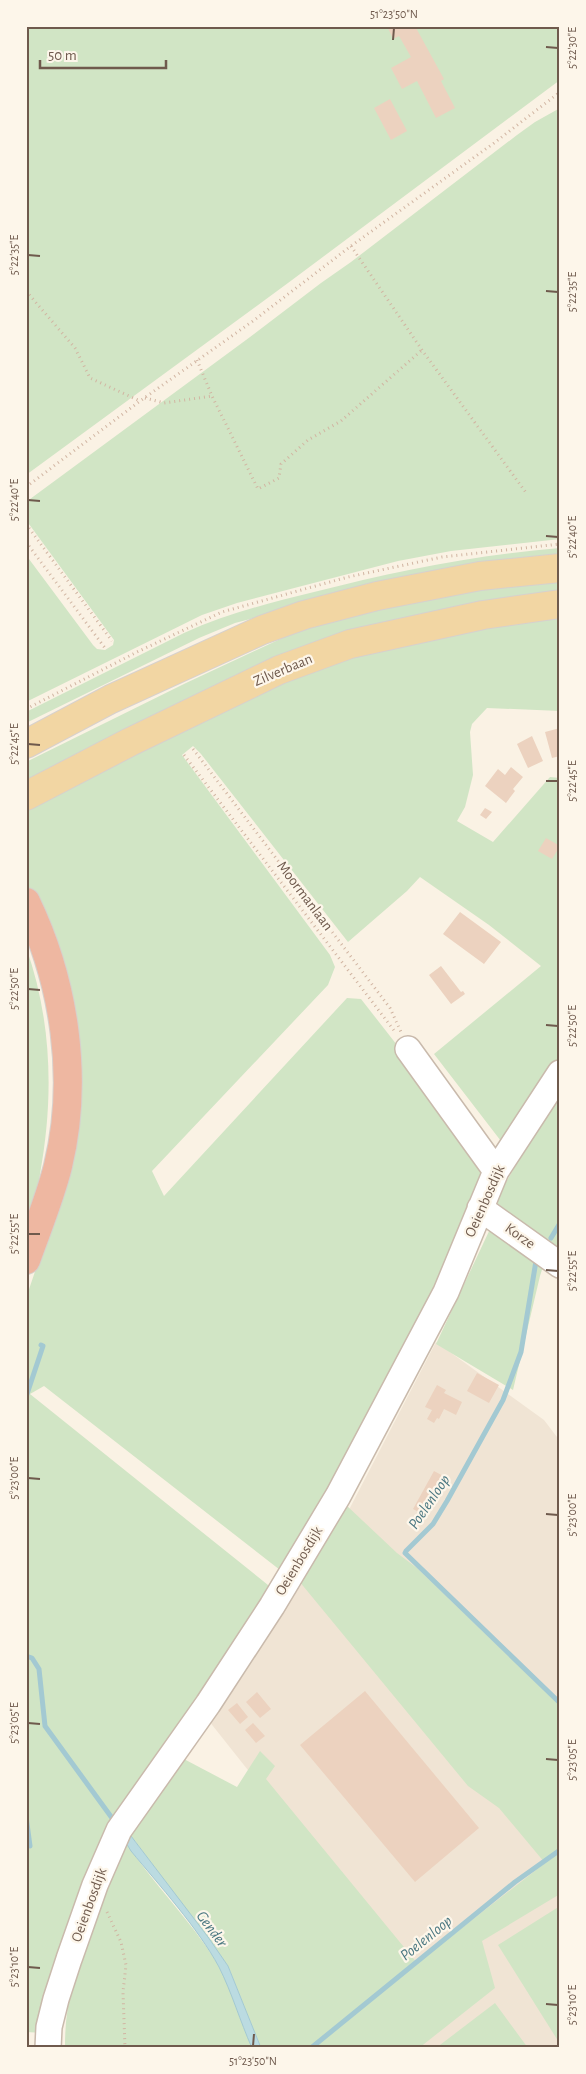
<svg xmlns="http://www.w3.org/2000/svg" width="586" height="2074" viewBox="0 0 586 2074" font-family="'Alegreya Sans',sans-serif">
  <style>
    .residential { fill: #f0e4d4 }
    .green { fill: #d1e5c5 }
    .water { fill: #bbdbe1; stroke: #a3c9d2 }
    .lines { fill: none; stroke-linecap: round; stroke-linejoin: round }
    .stream { stroke: #a3c9d2; stroke-width: 5 }
    .building { fill: #ecd2bf }
    .minor-casing { stroke: #c9baac; stroke-width: 28 }
    .major-casing { stroke: #d7d1cd; stroke-width: 30 }
    .highway-casing { stroke: #d7d1cd; stroke-width: 30 }
    .path { stroke: #d1b5a2; stroke-width: 3; stroke-dasharray: 1 4; stroke-linecap: butt }
    .minor { stroke: #fff; stroke-width: 25 }
    .major { stroke: #f2d6a3; stroke-width: 28 }
    .highway { stroke: #eeb7a1; stroke-width: 28 }
    .ticks { fill: none; stroke: #6f5a4d; stroke-width: 2 }
    .labels { text-anchor: middle; dominant-baseline: central; stroke-width: 4.5; stroke-linejoin: round; paint-order: stroke }
    .street-label { font-size: 15px; fill: #6f5a4d; stroke: #fdf6ea }
    .water-label { font-size: 16px; font-style: italic; fill: #497680; stroke: #fdf6ea }
    .neatline { fill: none; stroke: #6f5a4d; stroke-width: 2 }
    .ticks-label { font-size: 12px; text-anchor: middle; fill: #6f5a4d }
  </style>
  <rect width="100%" height="100%" fill="#faf2e4"/>
  <path class="residential" d="M 436,1342 L 544,1420 L 560,1441 L 560,2048 L 414,2048 L 491,1986 L 466,1922 L 405,1968 L 209,1721 L 339,1529 Z"/>
  <path class="green" d="M 26,26 L 555,26 L 560,35 L 560,80 L 288,283 L 26,475 Z
    M 560,108 L 560,539 L 451,551 L 398,561 L 237,603 L 202,615 L 26,702 L 26,555 L 93,645 L 97,649 L 105,650 L 113,645 L 114,640 L 26,520 L 26,502 L 246,340 L 321,283 L 351,262 L 517,135 L 535,122 Z
    M 560,548 L 560,558 L 371,587 L 235,623 L 199,638 L 26,723 L 26,712 L 184,633 C 226,614 269,603 314,592 C 396,571 475,555 560,548 Z
    M 560,577 L 560,595 L 465,608 L 26,783 L 26,762 L 186,683 L 319,621 L 369,607 Z
    M 560,614 L 560,711 L 487,708 L 472,724 L 470,732 L 473,775 L 465,807 L 457,821 L 493,842 L 550,777 L 560,778 L 560,1058 L 504,1145 L 434,1054 L 541,966 L 489,925 L 420,877 L 407,891 L 348,942 L 201,754 L 193,746 L 182,755 L 330,955 L 335,967 L 328,985 L 152,1171 L 164,1196 L 347,998 L 361,999 L 490,1164 L 433,1297 L 402,1359 L 286,1564 L 280,1570 L 44,1386 L 30,1394 L 268,1585 L 268,1592 L 136,1794 L 44,2033 L 26,2032 L 26,1298 L 54,1216 L 69,1151 L 36,902 L 26,881 L 26,804 L 242,697 L 356,654 Z
    M 26,947 C 52,1021 54,1097 40,1174 C 37,1195 34,1217 26,1237 Z
    M 560,1090 L 560,1249 L 526,1227 L 497,1203 L 499,1194 Z
    M 491,1227 L 545,1260 L 540,1276 L 513,1390 L 436,1344 Z
    M 345,1504 L 397,1553 L 417,1568 L 560,1706 L 560,1894 L 482,1941 L 495,1988 L 419,2048 L 261,2048 L 228,1966 L 135,1841 L 129,1836 L 182,1758 L 237,1787 L 260,1751 L 275,1766 L 266,1779 L 417,1963 L 545,1863 L 499,1808 L 468,1786 L 299,1581 Z
    M 125,1841 C 152,1883 190,1919 217,1963 C 232,1990 240,2020 252,2048 L 65,2048 C 64,1976 99,1906 125,1841 Z
    M 560,1906 L 560,2044 L 498,1945 Z
    M 495,2003 L 528,2048 L 436,2048 Z"/>
  <path class="water" d="M 131,1836 L 208,1937 L 228,1966 L 261,2048 L 252,2048 C 240,2021 232,1993 219,1967 C 198,1928 159,1885 131,1851 L 125,1841 Z"/>
  <g class="lines">
    <path class="stream" d="M 551,1238 L 560,1223
      M 536,1261 L 521,1352 L 503,1400 L 447,1501 L 433,1524 L 406,1551 L 405,1553 L 560,1703
      M 26,1397 L 43,1346 L 41,1345
      M 26,1656 L 32,1658 L 39,1669 L 45,1726 L 112,1818
      M 26,1816 L 30,1846
      M 311,2048 L 515,1882 L 560,1850"/>
  </g>
  <path class="building" d="M 387,26 L 415,26 L 444,79 L 441,81 L 455,108 L 436,118 L 417,81 L 402,89 L 391,68 L 411,57 L 399,36 L 393,39 Z
    M 390,99 L 407,131 L 391,140 L 374,108 Z
    M 560,728 L 560,756 L 552,758 L 545,732 Z
    M 532,736 L 543,761 L 528,768 L 517,744 Z
    M 511,767 L 523,777 L 513,789 L 515,791 L 506,803 L 485,786 L 498,769 L 505,775 Z
    M 485,808 L 492,812 L 486,819 L 480,815 Z
    M 546,838 L 560,846 L 552,859 L 538,851 Z
    M 460,912 L 501,942 L 484,964 L 443,934 Z
    M 441,966 L 461,992 L 463,991 L 465,994 L 451,1004 L 429,975 Z
    M 477,1373 L 499,1385 L 489,1403 L 467,1391 Z
    M 437,1385 L 446,1390 L 444,1393 L 462,1402 L 456,1415 L 444,1409 L 439,1419 L 437,1418 L 434,1423 L 427,1419 L 432,1410 L 425,1407 Z
    M 434,1471 L 447,1478 L 426,1516 L 413,1509 Z
    M 365,1691 L 479,1828 L 415,1882 L 300,1745 Z
    M 257,1692 L 271,1709 L 260,1718 L 246,1702 Z
    M 237,1703 L 248,1717 L 240,1724 L 228,1710 Z
    M 253,1723 L 265,1736 L 256,1743 L 245,1730 Z"/>
  <g class="lines">
    <defs>
      <path id="minor" d="M 408,1049 L 496,1171
        M 480,1208 L 560,1265
        M 48,2048 L 49,2027 L 56,1999 L 69,1959 L 95,1885 L 119,1830 L 208,1704 L 272,1606 L 338,1496 L 446,1292 L 496,1171 L 560,1073"/>
      <path id="major" d="M 26,744 L 111,699 L 262,630 L 304,615 L 377,596 L 480,576 L 560,568
        M 26,796 L 130,742 L 279,670 L 350,644 L 483,615 L 560,604"/>
      <path id="highway" d="M 26,902 C 65,983 79,1079 58,1166 C 50,1198 37,1229 26,1260"/>
    </defs>
    <use href="#minor" class="minor-casing"/>
    <use href="#major" class="major-casing"/>
    <use href="#highway" class="highway-casing"/>
    <path class="path" d="M 351,246 L 422,350 L 527,494
      M 26,291 L 75,348 L 90,378 L 140,401
      M 197,360 L 212,396 L 258,489 L 279,478 L 281,464 L 308,440 L 341,421 L 422,350
      M 145,398 L 164,403 L 212,396
      M 26,487 L 140,401 L 253,321 L 351,246 L 494,143 L 560,92
      M 26,524 L 112,641
      M 26,542 L 105,648
      M 26,709 L 137,652 L 222,612 L 348,577 L 442,557 L 560,544
      M 193,749 L 390,1008 L 401,1032
      M 184,755 L 396,1033
      M 107,1912 L 121,1942 L 126,1965 L 123,1992 L 125,2048"/>
    <use href="#minor" class="minor"/>
    <use href="#major" class="major"/>
    <use href="#highway" class="highway"/>
  </g>
  <path class="ticks" d="M 393,40 L 394,28M 546,47 L 558,48M 28,255 L 40,256M 546,291 L 558,292M 28,500 L 40,501M 546,536 L 558,537M 28,744 L 40,745M 546,781 L 558,781M 28,989 L 40,990M 546,1025 L 558,1026M 28,1234 L 40,1234M 546,1270 L 558,1271M 28,1478 L 40,1479M 546,1514 L 558,1515M 28,1723 L 40,1724M 546,1759 L 558,1760M 28,1967 L 40,1968M 546,2004 L 558,2005M 253,2046 L 254,2034"/>
  <g class="labels">
    <g class="street-label">
      <text transform="translate(283 670) rotate(-23)">Zilverbaan</text>
      <text transform="translate(305 896) rotate(53)">Moormanlaan</text>
      <text transform="translate(485 1201) rotate(-66)">Oeienbosdijk</text>
      <text transform="translate(520 1236) rotate(35)">Korze</text>
      <text transform="translate(299 1561) rotate(-59)">Oeienbosdijk</text>
      <text transform="translate(89 1905) rotate(-70)">Oeienbosdijk</text>
    </g>
    <g class="water-label">
      <text transform="translate(429 1502) rotate(-56)">Poelenloop</text>
      <text transform="translate(212 1929) rotate(53)">Gender</text>
      <text transform="translate(426 1938) rotate(-39)">Poelenloop</text>
    </g>
  </g>
  <rect width="586" height="2074" fill="none" stroke="#fdf6ea" stroke-width="55"/>
  <path d="M40 60v8h126v-8" fill="none" stroke="#6f5a4d" stroke-width="2.5"/>
  <text x="48" y="60" font-size="15" fill="#6f5a4d" stroke="#fdf6ea" stroke-width="4" paint-order="stroke">50 m</text>
  <rect x="28" y="28" width="530" height="2018" class="neatline"/>
  <g class="ticks-label">
    <text x="394" y="18">51°23'50"N</text>
    <text transform="translate(572 48) rotate(-90)" y="4">5°22'30"E</text>
    <text transform="translate(14 255) rotate(-90)" y="4">5°22'35"E</text>
    <text transform="translate(572 292) rotate(-90)" y="4">5°22'35"E</text>
    <text transform="translate(14 500) rotate(-90)" y="4">5°22'40"E</text>
    <text transform="translate(572 537) rotate(-90)" y="4">5°22'40"E</text>
    <text transform="translate(14 744) rotate(-90)" y="4">5°22'45"E</text>
    <text transform="translate(572 781) rotate(-90)" y="4">5°22'45"E</text>
    <text transform="translate(14 989) rotate(-90)" y="4">5°22'50"E</text>
    <text transform="translate(572 1026) rotate(-90)" y="4">5°22'50"E</text>
    <text transform="translate(14 1234) rotate(-90)" y="4">5°22'55"E</text>
    <text transform="translate(572 1271) rotate(-90)" y="4">5°22'55"E</text>
    <text transform="translate(14 1478) rotate(-90)" y="4">5°23'00"E</text>
    <text transform="translate(572 1515) rotate(-90)" y="4">5°23'00"E</text>
    <text transform="translate(14 1723) rotate(-90)" y="4">5°23'05"E</text>
    <text transform="translate(572 1760) rotate(-90)" y="4">5°23'05"E</text>
    <text transform="translate(14 1967) rotate(-90)" y="4">5°23'10"E</text>
    <text transform="translate(572 2005) rotate(-90)" y="4">5°23'10"E</text>
    <text x="253" y="2065">51°23'50"N</text>
  </g>
</svg>
